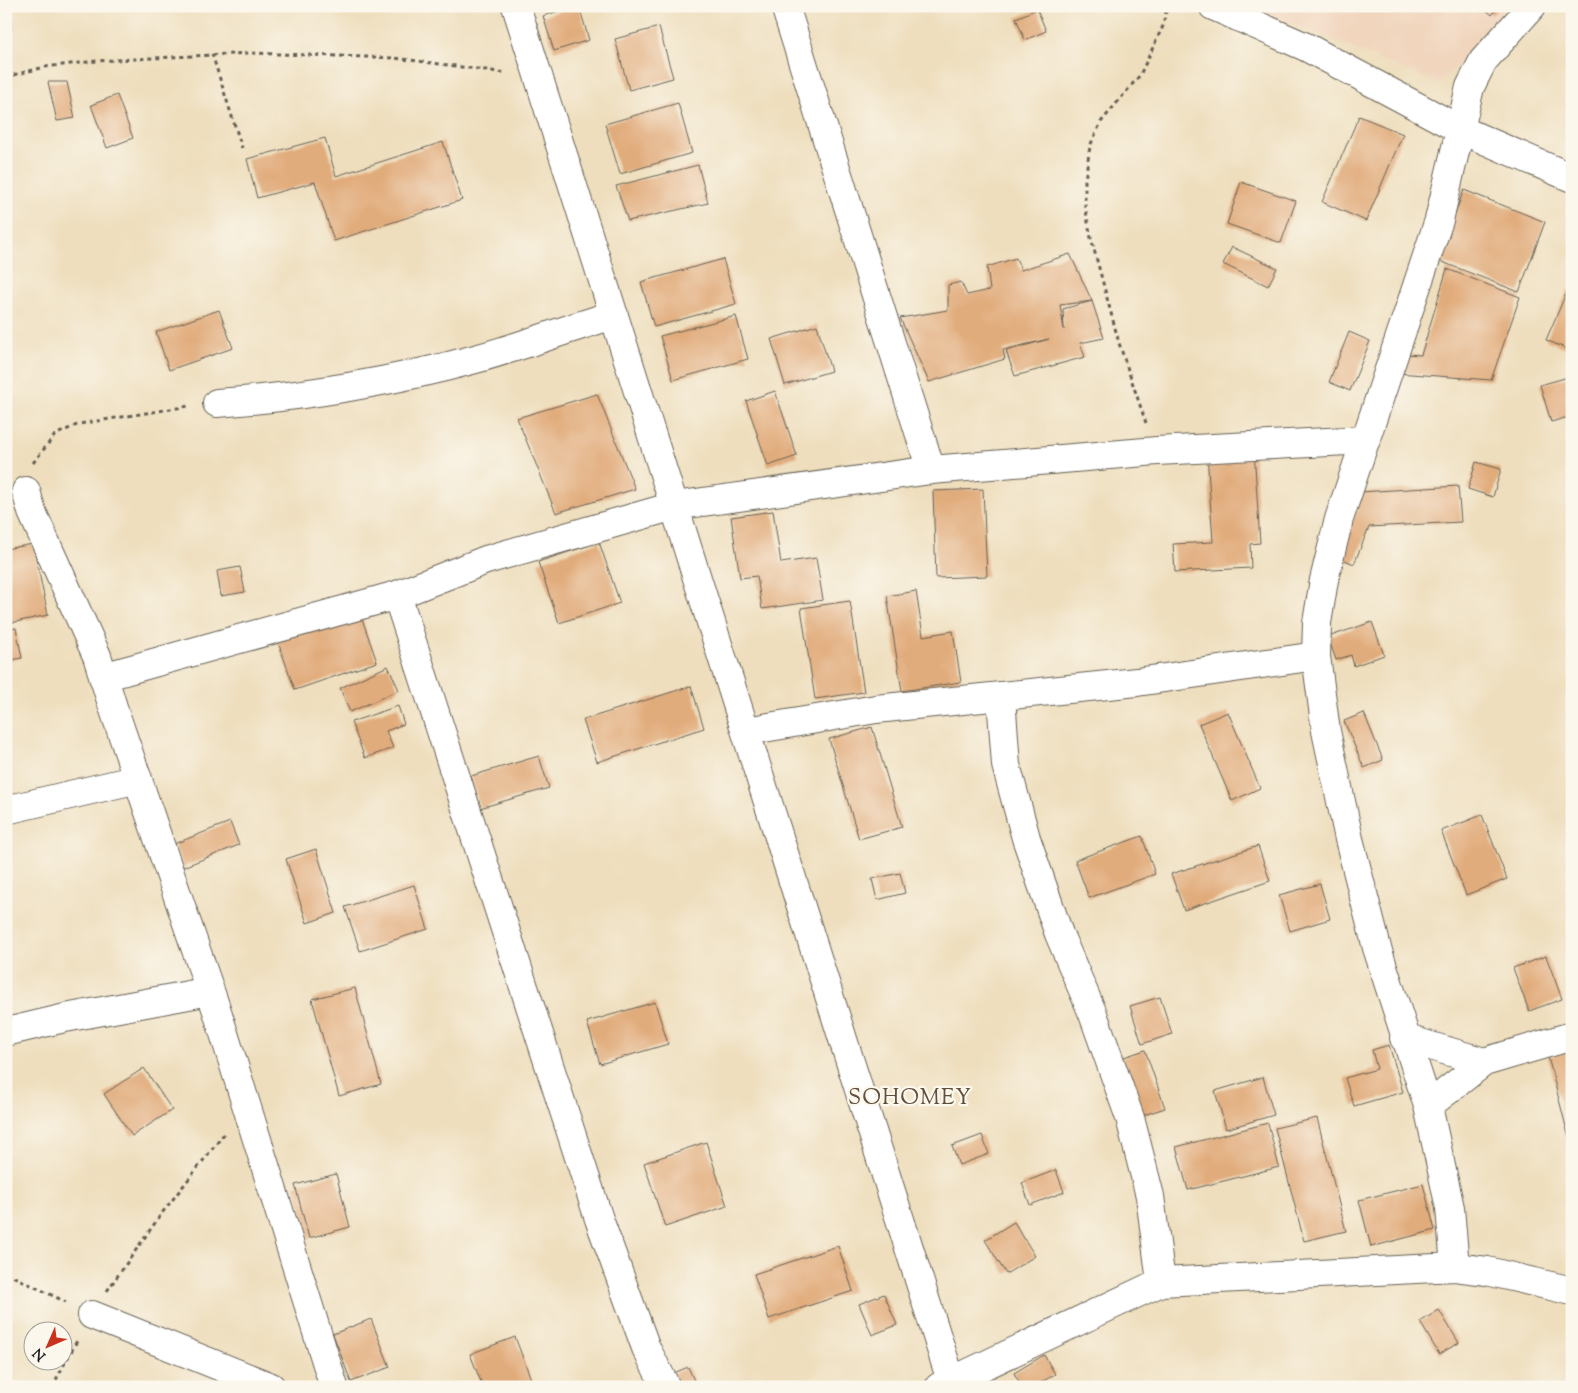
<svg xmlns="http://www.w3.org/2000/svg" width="1578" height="1393" viewBox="0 0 1578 1393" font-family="'Sorts Mill Goudy',serif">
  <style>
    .built { fill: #f1d5bd }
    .building { fill: #e1ac7b; fill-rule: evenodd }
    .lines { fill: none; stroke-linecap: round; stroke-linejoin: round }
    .minor-casing { stroke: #666054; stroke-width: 30 }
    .path { stroke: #666054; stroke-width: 3; stroke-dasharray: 4 4; stroke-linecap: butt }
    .minor { stroke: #fff; stroke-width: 28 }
    .labels { text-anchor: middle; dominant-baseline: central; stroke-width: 4.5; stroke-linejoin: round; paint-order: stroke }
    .quarter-label { font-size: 22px; letter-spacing: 1px; fill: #614e3d; stroke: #fbf7ec }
  </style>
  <rect width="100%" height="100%" fill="#fbf7ec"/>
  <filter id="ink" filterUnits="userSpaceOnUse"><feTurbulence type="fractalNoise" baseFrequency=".02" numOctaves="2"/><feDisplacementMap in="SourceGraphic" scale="10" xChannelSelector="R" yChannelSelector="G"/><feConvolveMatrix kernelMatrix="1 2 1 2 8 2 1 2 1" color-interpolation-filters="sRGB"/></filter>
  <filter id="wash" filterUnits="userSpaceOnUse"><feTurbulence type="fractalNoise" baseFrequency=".0096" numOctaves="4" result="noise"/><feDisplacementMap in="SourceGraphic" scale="20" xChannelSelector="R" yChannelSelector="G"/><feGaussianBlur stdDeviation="1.12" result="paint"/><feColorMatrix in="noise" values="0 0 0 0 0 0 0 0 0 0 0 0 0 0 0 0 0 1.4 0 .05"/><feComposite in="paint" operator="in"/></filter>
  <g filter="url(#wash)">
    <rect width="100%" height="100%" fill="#eedebd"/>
    <path class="built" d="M 1250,6 L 1507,6 L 1440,84 Z"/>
    <g id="blocks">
      <path class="building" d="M 561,6 L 579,6 L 589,40 L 554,51 L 543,16 L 562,10 Z
        M 1482,6 L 1499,6 L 1492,15 Z
        M 6,7 L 12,7 L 11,31 L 6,31 Z
        M 1037,9 L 1046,31 L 1025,40 L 1016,18 Z
        M 659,27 L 673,78 L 629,90 L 615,39 Z
        M 48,82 L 67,82 L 75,118 L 57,121 Z
        M 117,95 L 133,138 L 107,148 L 91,105 Z
        M 678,103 L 692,153 L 620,174 L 605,124 Z
        M 1359,116 L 1403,134 L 1366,221 L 1322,202 Z
        M 325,138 L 336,176 L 443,142 L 462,200 L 334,241 L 315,182 L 257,198 L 247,159 Z
        M 698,165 L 708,203 L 628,221 L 616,186 Z
        M 1241,182 L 1296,201 L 1281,243 L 1227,224 Z
        M 1464,190 L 1545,222 L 1519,292 L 1437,260 Z
        M 1232,247 L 1277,268 L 1268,286 L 1223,264 Z
        M 1070,254 L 1092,301 L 1104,338 L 1080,343 L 1085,357 L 1015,376 L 1006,351 L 1049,339 L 1003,350 L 1005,359 L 929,382 L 900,318 L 948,310 L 948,285 L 961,282 L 967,295 L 990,290 L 987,267 L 1016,258 L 1021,270 ZM 1092,301 L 1063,309 L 1064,330 L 1060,305 Z
        M 723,259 L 736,304 L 654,327 L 641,282 Z
        M 1447,269 L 1520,297 L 1491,380 L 1397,373 L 1405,354 L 1421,355 Z
        M 1568,289 L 1572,291 L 1572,351 L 1546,340 Z
        M 219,310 L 233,348 L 169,370 L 156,332 Z
        M 736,316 L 748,359 L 673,380 L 660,336 Z
        M 817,325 L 831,371 L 785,385 L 771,339 Z
        M 1349,332 L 1370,341 L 1350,391 L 1329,382 Z
        M 1572,376 L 1572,416 L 1551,422 L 1540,385 Z
        M 775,391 L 797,456 L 768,466 L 746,401 Z
        M 597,394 L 635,489 L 556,513 L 517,418 Z
        M 1254,450 L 1260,543 L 1250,544 L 1251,568 L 1175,572 L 1173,544 L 1213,542 L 1207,453 Z
        M 1476,462 L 1501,469 L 1493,497 L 1468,489 Z
        M 1458,486 L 1461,522 L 1369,527 L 1354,564 L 1338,557 L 1360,501 L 1360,492 Z
        M 983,489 L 987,576 L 936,578 L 933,491 Z
        M 773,511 L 781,563 L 816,558 L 823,600 L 762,609 L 757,576 L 740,578 L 731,517 Z
        M 599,542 L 620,603 L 559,623 L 538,562 Z
        M 33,544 L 48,615 L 6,624 L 6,549 Z
        M 240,567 L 245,592 L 221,596 L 217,571 Z
        M 916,591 L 923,636 L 953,631 L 961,682 L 902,691 L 887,596 Z
        M 850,601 L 864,692 L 815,699 L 801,608 Z
        M 360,613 L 377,662 L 295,690 L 278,642 Z
        M 1372,622 L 1384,655 L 1354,666 L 1351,655 L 1336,660 L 1328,637 Z
        M 16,628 L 22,658 L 6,661 L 6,630 Z
        M 388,666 L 399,690 L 350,712 L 340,688 Z
        M 691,686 L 704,728 L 597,762 L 583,720 Z
        M 398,706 L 404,724 L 386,731 L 393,748 L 365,758 L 351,722 Z
        M 1228,712 L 1260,788 L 1232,801 L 1199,724 Z
        M 1364,713 L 1383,760 L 1364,768 L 1344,721 Z
        M 872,727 L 902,827 L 859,839 L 829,739 Z
        M 539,756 L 549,788 L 480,808 L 471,776 Z
        M 1482,815 L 1507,879 L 1466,895 L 1441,831 Z
        M 230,822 L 239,845 L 183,867 L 174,844 Z
        M 1142,836 L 1155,874 L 1089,898 L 1075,860 Z
        M 1258,846 L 1270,881 L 1184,910 L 1171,874 Z
        M 316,849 L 336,913 L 307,923 L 286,859 Z
        M 900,873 L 905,893 L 877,900 L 872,879 Z
        M 1320,884 L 1330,919 L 1290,931 L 1279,895 Z
        M 414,885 L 428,929 L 360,951 L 345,907 Z
        M 1546,956 L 1562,999 L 1529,1011 L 1513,968 Z
        M 355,988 L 381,1084 L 339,1096 L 312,999 Z
        M 1160,997 L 1172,1034 L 1142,1044 L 1130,1006 Z
        M 655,1002 L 668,1044 L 600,1064 L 587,1022 Z
        M 1389,1045 L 1403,1092 L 1354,1106 L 1345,1078 L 1377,1069 L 1372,1050 Z
        M 1145,1050 L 1165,1108 L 1135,1118 L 1115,1060 Z
        M 1572,1050 L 1572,1146 L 1571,1146 L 1548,1057 Z
        M 144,1068 L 172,1110 L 132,1136 L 104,1094 Z
        M 1263,1077 L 1274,1115 L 1226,1129 L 1215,1091 Z
        M 1317,1118 L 1346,1231 L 1304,1241 L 1275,1128 Z
        M 1268,1123 L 1279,1167 L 1188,1190 L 1176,1147 Z
        M 982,1135 L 989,1154 L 959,1165 L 952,1146 Z
        M 706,1142 L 727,1206 L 665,1227 L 644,1163 Z
        M 1056,1170 L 1064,1192 L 1030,1205 L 1022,1183 Z
        M 336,1174 L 350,1227 L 309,1238 L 295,1185 Z
        M 1423,1184 L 1435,1230 L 1371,1247 L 1359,1200 Z
        M 1014,1222 L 1035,1256 L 1006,1274 L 985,1240 Z
        M 838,1246 L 853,1291 L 769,1319 L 754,1274 Z
        M 884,1294 L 897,1325 L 872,1335 L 859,1304 Z
        M 1439,1310 L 1459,1343 L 1439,1354 L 1420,1322 Z
        M 371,1319 L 390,1367 L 351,1382 L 333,1334 Z
        M 515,1337 L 534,1387 L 483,1387 L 470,1354 Z
        M 1044,1355 L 1055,1374 L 1034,1387 L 1022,1387 L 1014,1373 Z
        M 688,1367 L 697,1387 L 672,1387 L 667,1376 Z"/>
    </g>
  </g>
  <g filter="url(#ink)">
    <use href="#blocks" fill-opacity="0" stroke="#666054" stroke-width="1"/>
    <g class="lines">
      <defs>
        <path id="minor" d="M 516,6 L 953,1387
          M 785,6 L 931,470
          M 1213,6 L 1306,47 L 1459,129 L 1572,178
          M 217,403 C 302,397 397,381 479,358 C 525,345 569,328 614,315
          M 26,491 L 32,512 L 97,656 L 113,707 L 217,1011 L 334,1387
          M 397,595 L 599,1219 L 646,1348 L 666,1387
          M 103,677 L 397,595 L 486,560 L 674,506 L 931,470 L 1157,451 L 1366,440
          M 1001,697 L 1006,765 L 1026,838 L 1059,934 L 1093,1014 L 1130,1118 L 1150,1196 L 1161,1282
          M 746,731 L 876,709 L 1137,682 L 1316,656
          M 6,810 L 138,779
          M 6,1032 L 65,1018 L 210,991
          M 1404,1038 L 1484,1062
          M 1428,1106 L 1484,1062 L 1572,1036
          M 1455,1267 L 1450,1208 L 1428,1106 L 1377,948 L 1349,839 L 1326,731 L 1316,656 L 1317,623 L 1324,580 L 1339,519 L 1439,220 L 1470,87 L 1483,61 L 1532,6
          M 92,1315 L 271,1387
          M 939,1387 L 1161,1282 L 1455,1267 L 1487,1271 L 1572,1291"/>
      </defs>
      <use href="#minor" class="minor-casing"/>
      <path class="path" d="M 212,54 L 242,148
        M 6,77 L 45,67 L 96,61 L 250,53 L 395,58 L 507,73
        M 1146,423 L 1119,343 L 1091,238 L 1085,206 L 1085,180 L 1090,146 L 1101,122 L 1140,75 L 1163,26 L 1167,6
        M 33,463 L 55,435 L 79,424 L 189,406
        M 6,1273 L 66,1302
        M 107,1291 L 162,1213 L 224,1134
        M 52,1387 L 78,1339"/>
      <use href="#minor" class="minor"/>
    </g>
  </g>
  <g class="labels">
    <g class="quarter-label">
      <text x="910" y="1099">SOHOMEY</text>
    </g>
  </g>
  <rect width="1578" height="1393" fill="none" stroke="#fbf7ec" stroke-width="25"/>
  <g transform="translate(48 1346) rotate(225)"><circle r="24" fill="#fbf7ec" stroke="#a29f99"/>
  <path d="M0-4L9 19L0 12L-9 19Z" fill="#c8321e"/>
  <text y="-8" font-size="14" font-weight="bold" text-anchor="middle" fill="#1c1c1c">N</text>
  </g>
</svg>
